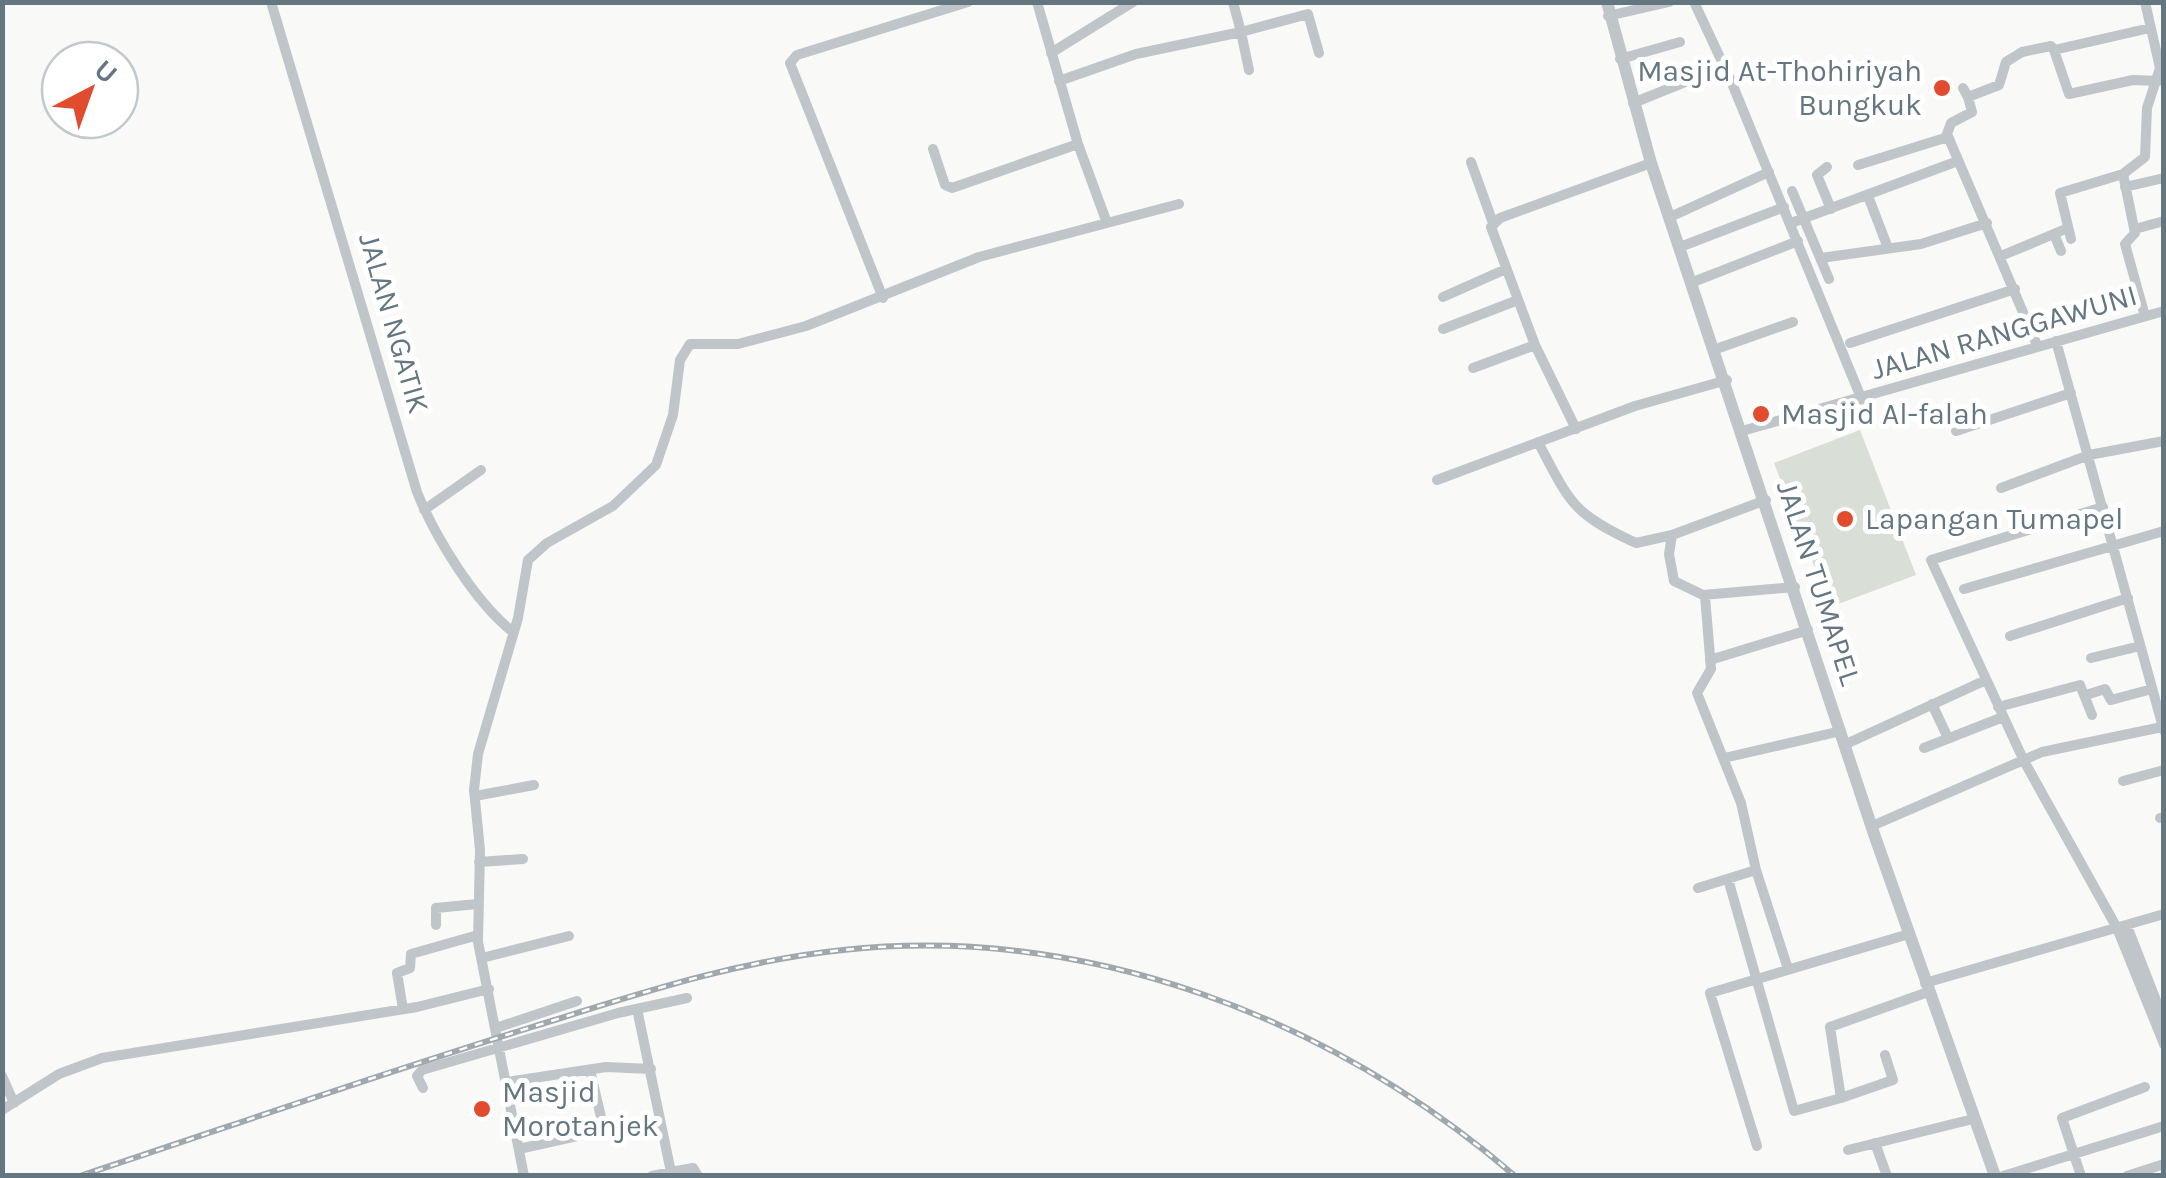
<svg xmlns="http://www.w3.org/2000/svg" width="2166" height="1178" viewBox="0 0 2166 1178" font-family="Karla,sans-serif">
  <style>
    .green { fill: #d9ded6 }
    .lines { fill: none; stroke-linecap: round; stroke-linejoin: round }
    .minor { stroke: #c0c5c9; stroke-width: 10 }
    .tertiary { stroke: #c0c5c9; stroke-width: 12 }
    .rail-casing { stroke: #9fa8ad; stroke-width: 6 }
    .rail { stroke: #fff; stroke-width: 2.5; stroke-dasharray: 8; stroke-linecap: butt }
    .poi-dot { fill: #e24c2e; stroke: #fff; stroke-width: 4 }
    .labels { text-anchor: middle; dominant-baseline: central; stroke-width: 10; stroke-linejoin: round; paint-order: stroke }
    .poi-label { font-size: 30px; fill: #647781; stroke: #fff; text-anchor: start }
    .street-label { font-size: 30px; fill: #647781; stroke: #fff }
  </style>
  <rect width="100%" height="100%" fill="#f9f9f7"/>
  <path class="green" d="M 1860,430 L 1916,575 L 1830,607 L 1774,463 Z"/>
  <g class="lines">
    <path class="minor" d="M 271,2 L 417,492 C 435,537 475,602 513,632
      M 1694,2 L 1731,81 L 1862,400
      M 2145,2 L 2160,68 L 2147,108 L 2145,157 L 2123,174 L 2135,233 L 2125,244 L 2145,316
      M 1608,16 L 1669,2
      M 2150,28 L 2054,50 L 2069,94 L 2133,80 L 2158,81
      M 1051,53 L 1133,2
      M 1620,59 L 1680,42
      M 1249,70 L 1241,32 L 1308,14 L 1319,53
      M 1059,81 L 1136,54 L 1241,32 L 1233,2
      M 1963,88 L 1968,97 L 1999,85 L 2006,62 L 2022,52 L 2051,46 L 2054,50
      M 1968,97 L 1972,112 L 1951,123 L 1947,134 L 2037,345
      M 1633,103 L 1725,66
      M 933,149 L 945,185 L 952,188 L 1078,144
      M 1471,162 L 1493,223
      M 1858,165 L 1948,137
      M 1827,167 L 1817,175 L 1831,209
      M 2125,187 L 2164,178
      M 1792,191 L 1829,279
      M 1868,196 L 1888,248
      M 1670,217 L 1769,172
      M 1107,223 L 1179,204
      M 1791,223 L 1958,161
      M 2135,229 L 2164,221
      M 2054,234 L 2061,251
      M 2071,239 L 2060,193 L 2123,174
      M 1680,247 L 1784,207
      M 2001,256 L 2068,228
      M 1821,258 L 1921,244 L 1987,223
      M 1693,282 L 1798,241
      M 1443,297 L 1506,269
      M 883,298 L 790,63 L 797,55 L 968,2
      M 1443,329 L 1518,300
      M 2056,341 L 2164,731
      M 1850,343 L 2015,289
      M 1716,349 L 1793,322
      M 1473,368 L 1535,345
      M 1576,429 L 1535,345 L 1491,227 L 1500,218 L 1651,163
      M 1742,431 L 2164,311
      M 1956,431 L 2071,393
      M 1538,442 C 1570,502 1571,513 1636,543 L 1672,535 L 1766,500
      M 1437,480 L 1635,406 L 1727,380
      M 2001,488 L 2089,455 L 2164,441
      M 2103,507 L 1931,560 L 2024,761 L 2117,928 L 2164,1044
      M 424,510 L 481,470
      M 1672,535 L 1669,554 L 1674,581 L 1705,596 L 1711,669 L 1697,693 L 1741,803 L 1756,870 L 1788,969
      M 1964,589 L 2164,531
      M 1703,595 L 1795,587
      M 2010,636 L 2128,598
      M 2091,658 L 2140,646
      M 1710,660 L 1808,630
      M 2086,695 L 2105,689 L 2111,700 L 2152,689
      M 1932,704 L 1948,738
      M 1998,707 L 2080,685 L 2092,715
      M 1846,744 L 1986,680
      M 1924,748 L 2003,717
      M 1724,758 L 1841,731
      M 2123,781 L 2164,770
      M 475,796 L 534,785
      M 2160,818 L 2164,817
      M 1872,826 L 2042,752 L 2162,727
      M 479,862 L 523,859
      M 1728,879 L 1794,1111 L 1841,1098 L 1830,1027 L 1928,992
      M 1698,888 L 1756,870
      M 436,925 L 436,908 L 477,904
      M 2127,926 L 2164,1021
      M 482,958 L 569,936
      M 1925,983 L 2164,914
      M 403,1009 L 397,973 L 410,968 L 411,954 L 478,935
      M 637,1009 L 671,1172 L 693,1168 L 698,1176
      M 496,1028 L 577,1001
      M 2,1076 L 14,1103
      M 507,1082 L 606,1067 L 651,1069
      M 423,1088 L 417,1076 L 422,1070 L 618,1013 L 687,998
      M 1841,1098 L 1893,1080 L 1885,1055
      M 2,1110 L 59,1074 L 102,1058 L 417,1007 L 489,989
      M 1875,1143 L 1887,1176
      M 1757,1146 L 1710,993 L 1909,934
      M 519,1149 L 604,1130 L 590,1070
      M 1848,1150 L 1973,1119
      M 524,1176 L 478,942 L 480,850 L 474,790 L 478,754 L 518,618 L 528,560 L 547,543 L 613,506 L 656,465 L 673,415 L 680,360 L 690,344 L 738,344 L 806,326 L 979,257 L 1107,223 L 1078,144 L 1037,2
      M 652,1176 L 671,1172
      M 2003,1176 L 2164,1126
      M 2081,1176 L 2062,1118 L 2145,1087
      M 2127,1176 L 2164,1164"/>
    <path class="tertiary" d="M 1607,2 L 1651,163 L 1874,834 L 1995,1176"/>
    <defs>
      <path id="rail" d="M 80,1176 C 231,1126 380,1074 532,1027 C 635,995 735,961 843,950 C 1088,924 1331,1018 1515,1176"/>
    </defs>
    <use href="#rail" class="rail-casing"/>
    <use href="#rail" class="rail"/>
  </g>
  <g class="poi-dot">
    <circle cx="1942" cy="88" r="10"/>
    <circle cx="1761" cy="414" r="10"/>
    <circle cx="1845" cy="519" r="10"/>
    <circle cx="482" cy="1109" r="10"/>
  </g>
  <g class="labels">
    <g class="poi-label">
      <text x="1922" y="71" text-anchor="end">Masjid At-Thohiriyah<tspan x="1922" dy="34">Bungkuk</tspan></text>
      <text x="1781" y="414">Masjid Al-falah</text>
      <text x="1865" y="519">Lapangan Tumapel</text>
      <text x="502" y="1092">Masjid<tspan x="502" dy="34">Morotanjek</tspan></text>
    </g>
    <g class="street-label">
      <text transform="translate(394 323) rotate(74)">JALAN NGATIK</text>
      <text transform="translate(2004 332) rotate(-16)">JALAN RANGGAWUNI</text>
      <text transform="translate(1819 583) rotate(72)">JALAN TUMAPEL</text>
    </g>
  </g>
  <rect width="2166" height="1178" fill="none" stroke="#647781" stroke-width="10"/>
  <g transform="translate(90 90) rotate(41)"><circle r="48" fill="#ffffff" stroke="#c1c9cd" stroke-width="2.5"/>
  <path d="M0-8L18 38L0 25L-18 38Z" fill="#e24c2e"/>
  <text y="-15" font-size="28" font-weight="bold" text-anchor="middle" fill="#647781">U</text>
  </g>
</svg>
